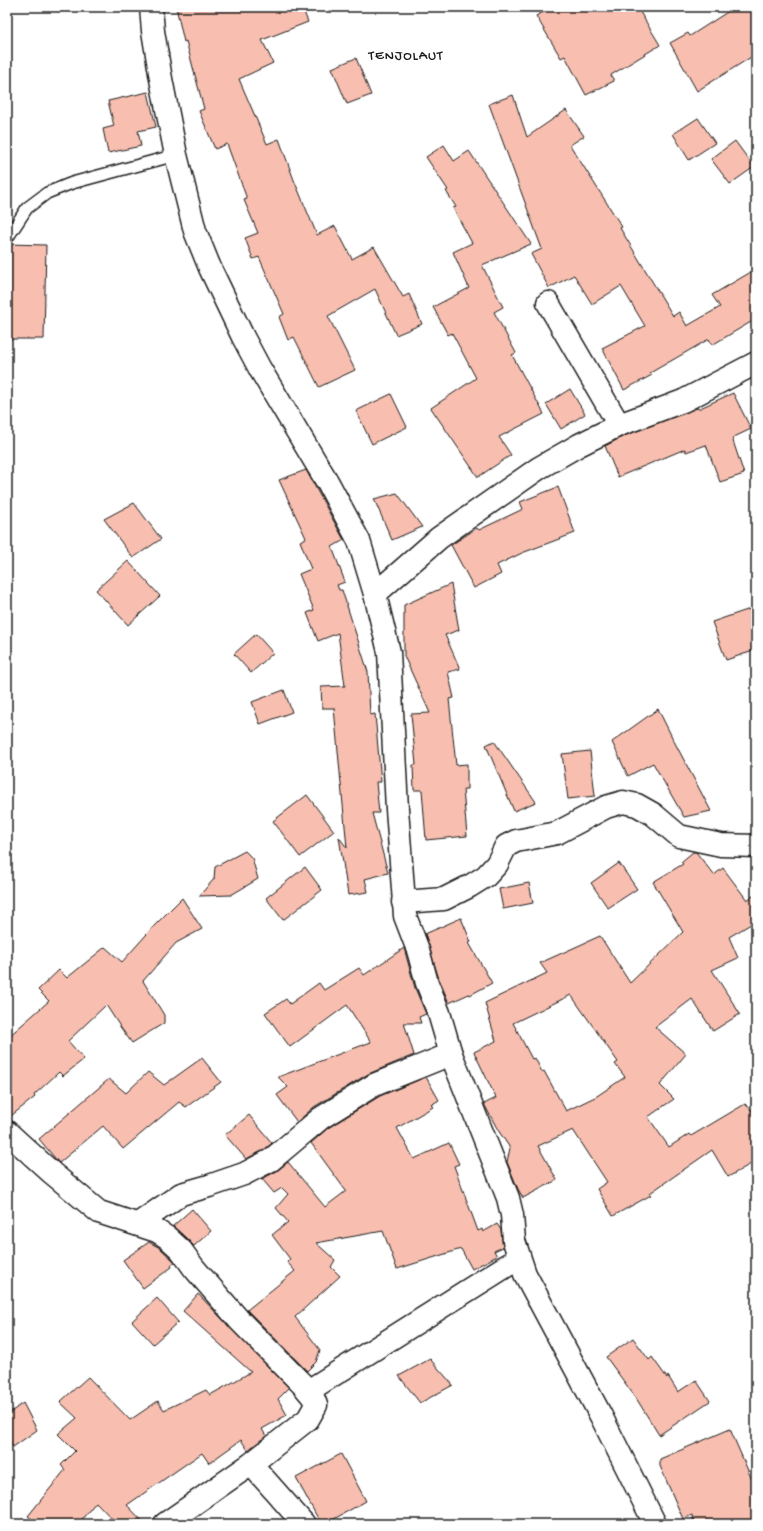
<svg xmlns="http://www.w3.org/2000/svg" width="763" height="1531" viewBox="0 0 763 1531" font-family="'Gochi Hand',sans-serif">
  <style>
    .building { fill: #f8bfb0; stroke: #1c1c1c; fill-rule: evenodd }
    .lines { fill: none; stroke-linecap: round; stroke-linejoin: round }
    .lane-casing { stroke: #1c1c1c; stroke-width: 14 }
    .street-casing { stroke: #1c1c1c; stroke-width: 25 }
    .secondary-casing { stroke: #1c1c1c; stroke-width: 25 }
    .lane { stroke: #fff; stroke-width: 11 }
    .street { stroke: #fff; stroke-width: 22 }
    .secondary { stroke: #fff; stroke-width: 22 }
    .labels { text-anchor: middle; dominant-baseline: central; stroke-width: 3; stroke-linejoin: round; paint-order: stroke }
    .quarter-label { font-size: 14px; letter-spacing: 1px; fill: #1c1c1c; stroke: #fff }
  </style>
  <rect width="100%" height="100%" fill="#fff"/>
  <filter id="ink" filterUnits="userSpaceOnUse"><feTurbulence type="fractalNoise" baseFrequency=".025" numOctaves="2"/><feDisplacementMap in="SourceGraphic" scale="8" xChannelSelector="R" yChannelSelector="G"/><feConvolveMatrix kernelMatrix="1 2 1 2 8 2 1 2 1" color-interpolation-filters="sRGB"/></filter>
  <g filter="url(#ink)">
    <path class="building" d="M 176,7 L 302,7 L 308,22 L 262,40 L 273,63 L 239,79 L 267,144 L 279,139 L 294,180 L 317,235 L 335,226 L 352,259 L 374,247 L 403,297 L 409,294 L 422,324 L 396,335 L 375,289 L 328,316 L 355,370 L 319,387 L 294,337 L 288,340 L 279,317 L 284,314 L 259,257 L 253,259 L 245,238 L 258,233 L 244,200 L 247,199 L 227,144 L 215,149 L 199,111 L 204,109 L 186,41 L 184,42 Z
      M 552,7 L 637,7 L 660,45 L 611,75 L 614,81 L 586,95 L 565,56 L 561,58 L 536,16 Z
      M 735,7 L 756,7 L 756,54 L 697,91 L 670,43 L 688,33 L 690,36 Z
      M 356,58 L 371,95 L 347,104 L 332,68 Z
      M 148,92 L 156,127 L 138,131 L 141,146 L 108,153 L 103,129 L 114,126 L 108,101 Z
      M 513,95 L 527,137 L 566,110 L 584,136 L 570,145 L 622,227 L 620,228 L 673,316 L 679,312 L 687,326 L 720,307 L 712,295 L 756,269 L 756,319 L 712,345 L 709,339 L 650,373 L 652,375 L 624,390 L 602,348 L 645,326 L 621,286 L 592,304 L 574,275 L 549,288 L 531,254 L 542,249 L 489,104 Z
      M 698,118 L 715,143 L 689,160 L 673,134 Z
      M 735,141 L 754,167 L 730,184 L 711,159 Z
      M 444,145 L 454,161 L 469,151 L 531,244 L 482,265 L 503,307 L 494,312 L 516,353 L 512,355 L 544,414 L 499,437 L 511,455 L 478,477 L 431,408 L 476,378 L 452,333 L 448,335 L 433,307 L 469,288 L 453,252 L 472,243 L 453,208 L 456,207 L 446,191 L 448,190 L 426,157 Z
      M 7,244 L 46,245 L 44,339 L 7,339 Z
      M 570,389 L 585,414 L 561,429 L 546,404 Z
      M 733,393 L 751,429 L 732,438 L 744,474 L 720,482 L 706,445 L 686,452 L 685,449 L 618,477 L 605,446 L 624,436 L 697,408 L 698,409 Z
      M 391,394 L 407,427 L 372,444 L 356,411 Z
      M 306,470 L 344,540 L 332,547 L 345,582 L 337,585 L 339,590 L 342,590 L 368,672 L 370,715 L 375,714 L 381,782 L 376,782 L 379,813 L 372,813 L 388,873 L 365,879 L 368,892 L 348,895 L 339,837 L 347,848 L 334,708 L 322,708 L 321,687 L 345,686 L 338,633 L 318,641 L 307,613 L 314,610 L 299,574 L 311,569 L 300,541 L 306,538 L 279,480 Z
      M 558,487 L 575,533 L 522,553 L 497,565 L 501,574 L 474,588 L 451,545 L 477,528 L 479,530 L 523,509 L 520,502 Z
      M 397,493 L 422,527 L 392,540 L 374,499 Z
      M 134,503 L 161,539 L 133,558 L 104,519 Z
      M 128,561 L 160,596 L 128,625 L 96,590 Z
      M 451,584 L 459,630 L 445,635 L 460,669 L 448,672 L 454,698 L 449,699 L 456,765 L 467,764 L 467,789 L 463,789 L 467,836 L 426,840 L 422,790 L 414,790 L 413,765 L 416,765 L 411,714 L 430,713 L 404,656 L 404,605 Z
      M 756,607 L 756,650 L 726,660 L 712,622 Z
      M 256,634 L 273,653 L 251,673 L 234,654 Z
      M 284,690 L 292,712 L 260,724 L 252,702 Z
      M 658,709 L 676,745 L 711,811 L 684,817 L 653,763 L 628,776 L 612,742 Z
      M 494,741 L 536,802 L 514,811 L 486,745 Z
      M 590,751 L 595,796 L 568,799 L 562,754 Z
      M 307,795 L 334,831 L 300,857 L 273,821 Z
      M 245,851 L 252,858 L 258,879 L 231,895 L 199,896 L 214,879 L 215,867 Z
      M 693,852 L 696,852 L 714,875 L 723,868 L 747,900 L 756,894 L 756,921 L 729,937 L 738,958 L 712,970 L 740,1014 L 713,1031 L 692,999 L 655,1027 L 686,1054 L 660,1085 L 674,1099 L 648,1117 L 669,1147 L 689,1134 L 691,1136 L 745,1104 L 756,1114 L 756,1161 L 728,1177 L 712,1150 L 650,1193 L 651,1195 L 613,1216 L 597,1189 L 607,1182 L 573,1130 L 538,1146 L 557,1180 L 523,1198 L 518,1189 L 507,1162 L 510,1148 L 498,1130 L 484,1104 L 496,1098 L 474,1052 L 496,1041 L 485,1003 L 547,973 L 540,963 L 600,936 L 630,983 L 683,932 L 653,882 L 683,864 L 681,862 ZM 571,995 L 618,1062 L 615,1064 L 625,1077 L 597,1096 L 566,1111 L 544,1071 L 542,1072 L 535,1058 L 532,1059 L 513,1023 Z
      M 619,863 L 637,889 L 608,908 L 591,883 Z
      M 305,867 L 322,890 L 283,920 L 266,898 Z
      M 529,883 L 533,903 L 503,909 L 499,889 Z
      M 182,898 L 202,929 L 176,943 L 143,981 L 164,1015 L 164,1023 L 132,1043 L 121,1028 L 106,1005 L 68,1041 L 84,1059 L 63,1076 L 59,1072 L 34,1095 L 35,1097 L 7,1119 L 7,1038 L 49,1001 L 38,990 L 59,970 L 67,978 L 105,947 L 122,962 L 155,925 Z
      M 461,918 L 471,942 L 469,943 L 492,983 L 470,995 L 469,994 L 449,1003 L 439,979 L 425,934 Z
      M 404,948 L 415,988 L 426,1014 L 419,1017 L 421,1023 L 404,1023 L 414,1055 L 368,1074 L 314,1107 L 297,1122 L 277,1095 L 288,1087 L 278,1077 L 371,1042 L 347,1005 L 290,1047 L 265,1013 L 286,999 L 290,1004 L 319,983 L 324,990 L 359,968 L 364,975 Z
      M 202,1058 L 221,1082 L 186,1107 L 179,1102 L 123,1149 L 103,1126 L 59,1163 L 39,1139 L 109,1079 L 126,1093 L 148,1072 L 164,1085 Z
      M 426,1077 L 439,1100 L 431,1105 L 433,1107 L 397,1128 L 414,1159 L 449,1143 L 459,1164 L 454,1166 L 478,1231 L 482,1229 L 483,1232 L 497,1224 L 501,1230 L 503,1247 L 494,1251 L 497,1256 L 472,1269 L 461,1249 L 397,1269 L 383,1231 L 316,1243 L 335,1260 L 331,1267 L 340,1276 L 295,1317 L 320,1350 L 316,1362 L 307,1371 L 247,1310 L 295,1271 L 287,1262 L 290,1259 L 272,1235 L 288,1222 L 276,1208 L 288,1194 L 282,1188 L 274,1193 L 262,1179 L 277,1171 L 288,1162 L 325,1207 L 346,1191 L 311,1143 L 328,1128 L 380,1096 Z
      M 249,1115 L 272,1143 L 264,1150 L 246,1159 L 225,1135 Z
      M 192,1209 L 211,1231 L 194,1246 L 173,1226 Z
      M 149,1242 L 160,1248 L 175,1262 L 171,1265 L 172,1267 L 143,1288 L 123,1260 Z
      M 198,1294 L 289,1388 L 278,1399 L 287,1415 L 262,1429 L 266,1436 L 248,1450 L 241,1440 L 209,1463 L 202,1453 L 127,1505 L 145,1524 L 117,1524 L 96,1502 L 78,1524 L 38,1524 L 28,1516 L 65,1470 L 61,1465 L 75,1451 L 58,1434 L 77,1418 L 60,1402 L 88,1377 L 130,1420 L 158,1401 L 164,1410 L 206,1390 L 210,1395 L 251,1372 L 183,1311 Z
      M 157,1298 L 178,1322 L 153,1344 L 132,1321 Z
      M 633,1338 L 649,1360 L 652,1357 L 667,1378 L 668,1376 L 678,1392 L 696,1380 L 710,1401 L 659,1435 L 636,1398 L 606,1357 Z
      M 430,1359 L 453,1385 L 420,1403 L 399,1376 Z
      M 23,1403 L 37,1430 L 13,1447 L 7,1437 L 7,1415 Z
      M 730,1429 L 756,1489 L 756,1524 L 695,1524 L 692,1515 L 683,1519 L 660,1466 L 660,1459 Z
      M 341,1454 L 366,1501 L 325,1524 L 321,1524 L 296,1478 Z"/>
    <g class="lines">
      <defs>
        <path id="lane" d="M 8,237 L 27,208 L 47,193 L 72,183 L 176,155"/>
        <path id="street" d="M 548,303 L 619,425
          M 375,594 L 439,538 L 539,468 L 579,445 L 619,425 L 683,401 L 756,363
          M 403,902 L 444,899 L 470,886 L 486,876 L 497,864 L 506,846 L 516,841 L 557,833 L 606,807 L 623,802 L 637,805 L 653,814 L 679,836 L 721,845 L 756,846
          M 7,1132 L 52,1173 L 99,1212 L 157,1231 L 168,1238 L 181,1250 L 194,1268 L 240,1321 L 303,1385 L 313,1397 L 316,1405 L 308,1419 L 251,1464 L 165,1524
          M 138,1224 L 181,1194 L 209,1186 L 244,1174 L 271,1160 L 321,1118 L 374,1085 L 451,1054
          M 308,1391 L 519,1258
          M 251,1464 L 304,1524"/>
        <path id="secondary" d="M 151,7 L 153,31 L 161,79 L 176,155 L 195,231 L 210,268 L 243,337 L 260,369 L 328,483 L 359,541 L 375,594 L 389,652 L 397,809 L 405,916 L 418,950 L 427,983 L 439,1013 L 451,1054 L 508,1198 L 512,1215 L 514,1241 L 525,1274 L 601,1416 L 655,1524"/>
      </defs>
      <use href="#lane" class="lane-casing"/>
      <use href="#street" class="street-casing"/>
      <use href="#secondary" class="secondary-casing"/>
      <use href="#lane" class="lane"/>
      <use href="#street" class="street"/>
      <use href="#secondary" class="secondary"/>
    </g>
  </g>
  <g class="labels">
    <g class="quarter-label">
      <text x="406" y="56">TENJOLAUT</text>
    </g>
  </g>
  <rect width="763" height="1531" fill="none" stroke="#fff" stroke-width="24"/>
  <rect x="12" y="12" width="739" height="1507" fill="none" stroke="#1c1c1c" stroke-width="1.5" filter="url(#ink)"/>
</svg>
